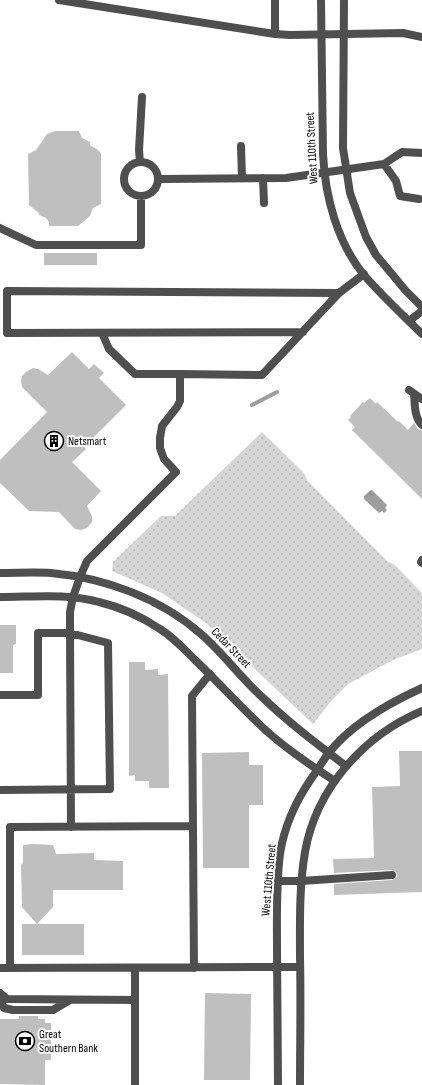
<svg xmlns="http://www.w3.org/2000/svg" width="422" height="1085" viewBox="0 0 422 1085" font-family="'Sofia Sans Condensed',sans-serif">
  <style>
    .green { fill: url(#green-dots) }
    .water { fill: url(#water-ripples) }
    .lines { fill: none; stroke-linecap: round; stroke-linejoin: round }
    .stream { stroke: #9d9d9d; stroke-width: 4 }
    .building { fill: #bfbfbf }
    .lane { stroke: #4f4f4f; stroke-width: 8 }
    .street { stroke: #4f4f4f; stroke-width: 8 }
    .labels { text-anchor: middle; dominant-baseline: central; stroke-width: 4; stroke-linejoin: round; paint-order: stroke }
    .street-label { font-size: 12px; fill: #000; stroke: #fff }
    .poi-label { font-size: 12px; fill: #000; stroke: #fff; text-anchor: start }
  </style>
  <defs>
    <pattern id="green-dots" width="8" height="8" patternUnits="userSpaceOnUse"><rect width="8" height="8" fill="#d6d6d6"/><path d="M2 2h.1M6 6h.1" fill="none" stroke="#b6b6b6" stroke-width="1.8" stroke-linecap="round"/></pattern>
    <pattern id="water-ripples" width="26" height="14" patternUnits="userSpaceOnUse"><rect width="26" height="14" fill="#9d9d9d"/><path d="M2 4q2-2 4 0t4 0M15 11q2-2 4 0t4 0" fill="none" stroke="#858585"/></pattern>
  </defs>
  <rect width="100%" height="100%" fill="#fff"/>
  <path class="green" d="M 262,432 L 304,473 L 307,480 L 387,561 L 395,565 L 422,593 L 422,649 L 393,660 L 348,684 L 332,700 L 313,724 L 206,623 L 162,593 L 112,571 L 113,562 L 161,516 L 175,516 Z"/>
  <path class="water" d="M 371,490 L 372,490 L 387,505 L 385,508 L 387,510 L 384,513 L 382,511 L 379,513 L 364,499 L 364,496 Z"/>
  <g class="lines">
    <path class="stream" d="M 252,405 L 277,392"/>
  </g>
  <path class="building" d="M 55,131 L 79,131 L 82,138 L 90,142 L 90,145 L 98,150 L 101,154 L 101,204 L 93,208 L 90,216 L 78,226 L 49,226 L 49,222 L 46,218 L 39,215 L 39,213 L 29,205 L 28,154 L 36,150 L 47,134 Z
    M 44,253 L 97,253 L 97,265 L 44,265 Z
    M 72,352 L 89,369 L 94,364 L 104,373 L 99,378 L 126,405 L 84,447 L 86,449 L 72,462 L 101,491 L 87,506 L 92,516 L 92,522 L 87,528 L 81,530 L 75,529 L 59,512 L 29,511 L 0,483 L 0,460 L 47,412 L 22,387 L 21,382 L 22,376 L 26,372 L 33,368 L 38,369 L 48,375 Z
    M 370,398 L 376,404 L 377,402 L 398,422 L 399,421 L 408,430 L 414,423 L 418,429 L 422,430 L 422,499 L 352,430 L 355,427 L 348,420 L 351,417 L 350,416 L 363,402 L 364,403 Z
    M 0,625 L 16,625 L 16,644 L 13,645 L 13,673 L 0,673 Z
    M 129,662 L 145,662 L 145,670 L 158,669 L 158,675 L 168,674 L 169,788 L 149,788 L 149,781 L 135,781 L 135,775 L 129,776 Z
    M 399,751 L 422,751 L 422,892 L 334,895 L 334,884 L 392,880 L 397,877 L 396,872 L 392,870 L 334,873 L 333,859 L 374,858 L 372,787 L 400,786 Z
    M 249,752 L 249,765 L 263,765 L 263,805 L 249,805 L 249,868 L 203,868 L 202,753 Z
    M 33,844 L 53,845 L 56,854 L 94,853 L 94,860 L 123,861 L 123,890 L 53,890 L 53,907 L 37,924 L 22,907 L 21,865 L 23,863 L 23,845 Z
    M 22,924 L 84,924 L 84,955 L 22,955 Z
    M 205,993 L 251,994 L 250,1080 L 204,1080 Z
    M 19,1016 L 38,1016 L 38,1019 L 45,1019 L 45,1023 L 51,1023 L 51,1060 L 45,1060 L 45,1085 L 0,1084 L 0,1019 L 19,1019 Z"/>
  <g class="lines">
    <path class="lane" d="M 59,0 L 275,34 L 290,35 L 403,33 L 422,37
      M 275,0 L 275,34
      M 241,146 L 242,178
      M 140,162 L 139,150 L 142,97
      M124 179a17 17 0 1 1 34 0a17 17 0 1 1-34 0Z
      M 384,164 L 396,181 L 400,196 L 419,199
      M 263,178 L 264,203
      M 158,179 L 286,178 L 384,164 L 402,152 L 422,153
      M 0,228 L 36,245 L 141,245 L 141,196
      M 409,321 L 422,311
      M 303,332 L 7,333 L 7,291 L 339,293
      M 102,333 L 109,349 L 135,374 L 180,374
      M 409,390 L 422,399
      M 414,394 C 415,405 414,417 422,425
      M 422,560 L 421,562 L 422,563
      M 80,577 L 87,561 L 176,472 L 164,459 L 160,448 L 160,438 L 162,426 L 177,407 L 180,401 L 180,374 L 262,375 L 339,293 L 364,274
      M 0,695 L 38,695 L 38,633 L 70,633 L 71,827
      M 0,790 L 110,789 L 108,643 L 70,633 L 70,612 L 73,597
      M 278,881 L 301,881 L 392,875
      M 0,968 L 277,967
      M 10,968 L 10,827 L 193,826
      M 194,968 L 192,696 L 210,674
      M 0,993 L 7,999 L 135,1000
      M 0,1000 L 4,1008 L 13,1010 L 53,1010 L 70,1000
      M 135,1085 L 135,968"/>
    <path class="street" d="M 321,0 L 323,154 C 325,196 337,242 364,275 C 382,296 403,315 422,334
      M 344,0 L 343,148 L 350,193 L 366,237 L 376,255 L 406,291 L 422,307
      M 0,573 C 17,573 35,572 51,573 C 105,578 160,598 201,634 C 223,653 240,677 262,697 C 288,722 317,744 346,766
      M 0,597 C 33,597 67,593 99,602 C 120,607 142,617 160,629 C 173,637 183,648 194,659 C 216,680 236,702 258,723 C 279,744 310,765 335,781
      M 73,597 L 80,577
      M 277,967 L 300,967
      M 278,1085 C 278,1039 277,994 277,948 C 277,917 276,885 280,854 C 284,827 296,801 311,779 C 317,771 322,762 328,754 C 350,725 389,703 422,688
      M 300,1085 C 300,1043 301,1000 300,958 C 300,923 299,887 305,852 C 316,789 363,736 422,711"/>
  </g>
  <defs>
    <symbol id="building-ring" viewBox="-11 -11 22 22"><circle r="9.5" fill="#fff" stroke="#000" stroke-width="1.5"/><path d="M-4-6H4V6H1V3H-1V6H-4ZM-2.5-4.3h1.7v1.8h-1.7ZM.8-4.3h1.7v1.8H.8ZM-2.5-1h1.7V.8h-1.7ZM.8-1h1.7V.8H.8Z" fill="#000"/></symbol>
    <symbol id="bank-ring" viewBox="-11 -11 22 22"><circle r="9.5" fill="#fff" stroke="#000" stroke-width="1.5"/><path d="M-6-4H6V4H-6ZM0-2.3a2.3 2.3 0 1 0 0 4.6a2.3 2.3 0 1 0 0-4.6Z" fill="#000"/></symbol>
  </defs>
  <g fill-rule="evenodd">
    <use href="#building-ring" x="43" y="430" width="22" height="22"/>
    <use href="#bank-ring" x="14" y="1030" width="22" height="22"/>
  </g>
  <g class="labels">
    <g class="street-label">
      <text transform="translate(312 148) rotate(-93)">West 110th Street</text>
      <text transform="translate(231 648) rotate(46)">Cedar Street</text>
      <text transform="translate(269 880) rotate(-85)">West 110th Street</text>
    </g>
    <g class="poi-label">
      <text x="68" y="441">Netsmart</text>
      <text x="39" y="1034">Great<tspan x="39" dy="14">Southern Bank</tspan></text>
    </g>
  </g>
</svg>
